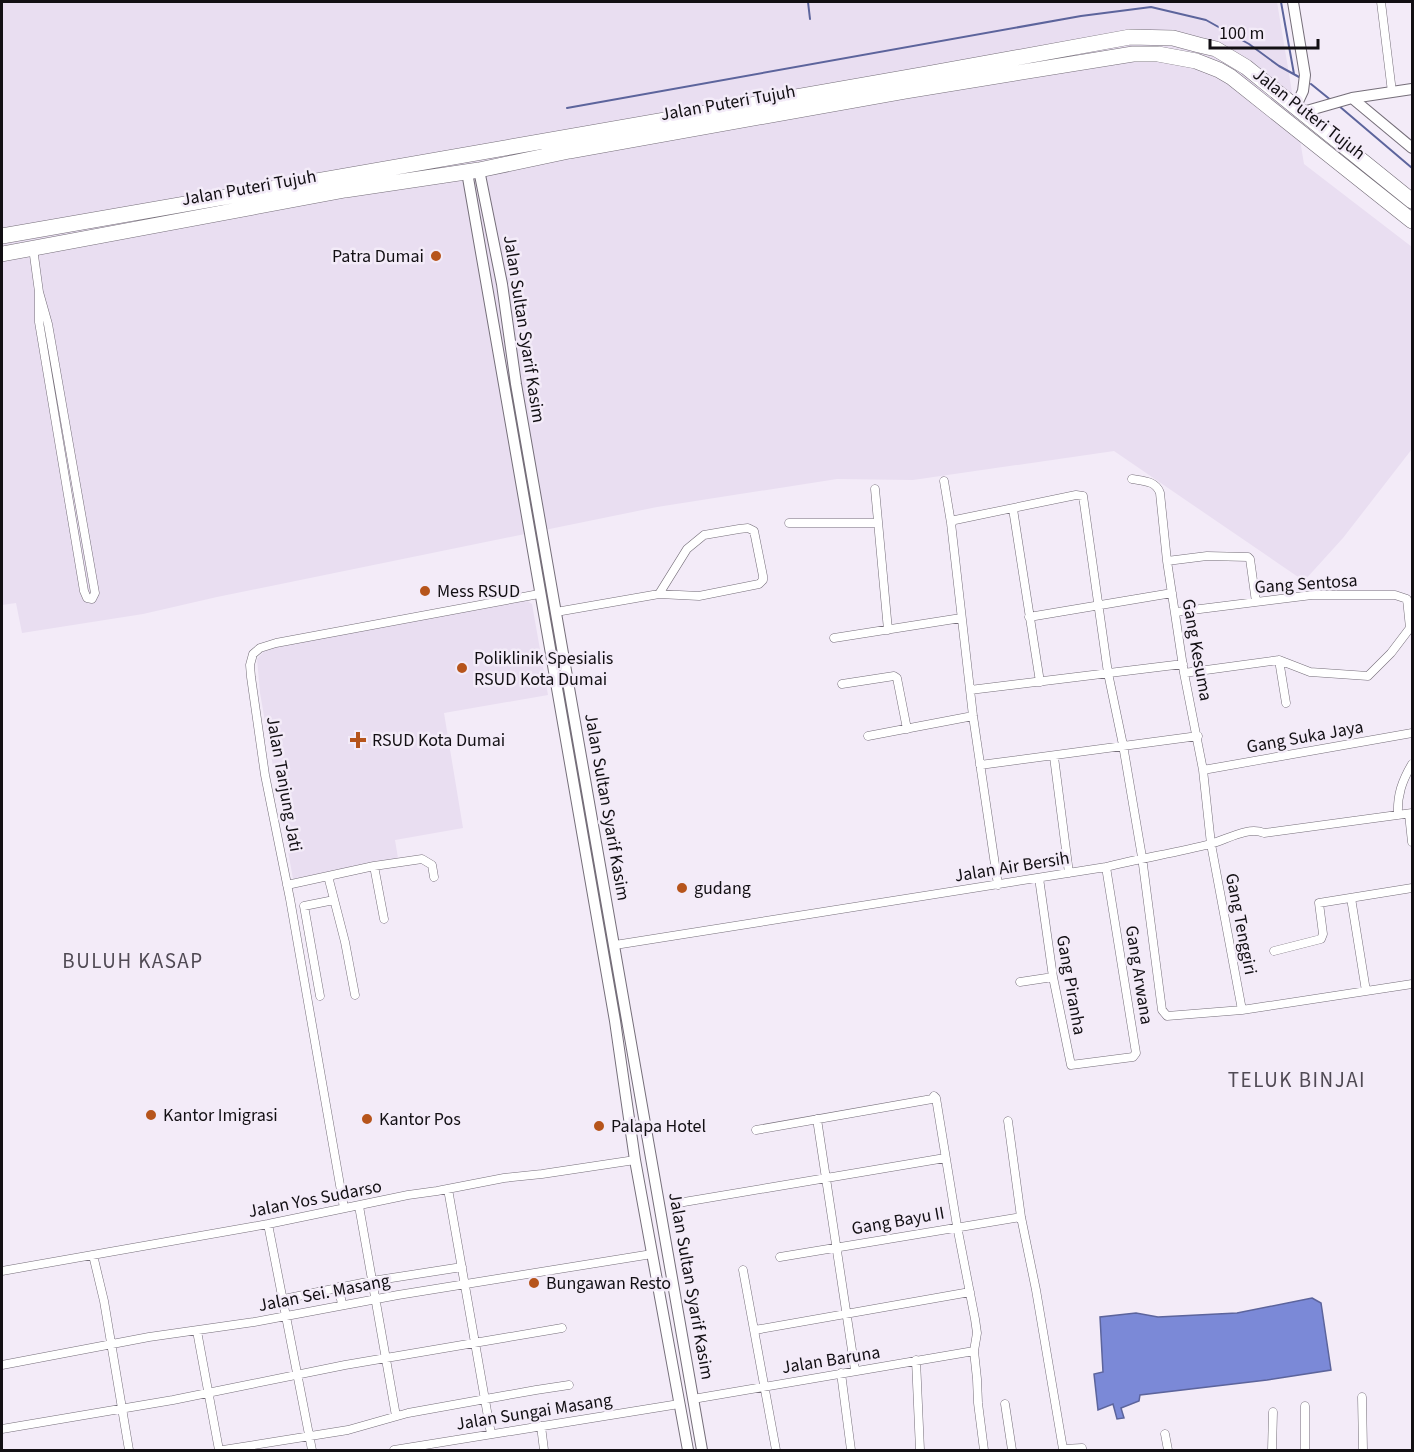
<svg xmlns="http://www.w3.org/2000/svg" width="1414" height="1452" viewBox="0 0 1414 1452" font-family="'Source Sans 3',sans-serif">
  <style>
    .built { fill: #e9def1 }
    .water { fill: #7b89d7; stroke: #5c649c; stroke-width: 1.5 }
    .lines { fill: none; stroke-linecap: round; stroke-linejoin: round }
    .stream { stroke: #5c649c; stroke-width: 2 }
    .street-casing { stroke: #756e79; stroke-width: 9 }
    .secondary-casing { stroke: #756e79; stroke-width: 12 }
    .highway-casing { stroke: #756e79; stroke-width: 16 }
    .street { stroke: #fff; stroke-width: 8 }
    .secondary { stroke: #fff; stroke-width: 10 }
    .highway { stroke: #fff; stroke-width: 15 }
    .poi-dot { fill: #b6541b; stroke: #f3ebf8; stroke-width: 2 }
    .labels { text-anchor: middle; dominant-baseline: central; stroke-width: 5; stroke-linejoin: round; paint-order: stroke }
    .street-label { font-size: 18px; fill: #120f13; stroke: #f3ebf8 }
    .poi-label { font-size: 18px; fill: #120f13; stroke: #f3ebf8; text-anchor: start }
    .quarter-label { font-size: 21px; letter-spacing: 1.5px; fill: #504a54; stroke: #f3ebf8 }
  </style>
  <rect width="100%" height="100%" fill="#f3ebf8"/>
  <path class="built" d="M 2,2 L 1277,2 L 1304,164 L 1412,247 L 1412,449 L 1343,538 L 1304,581 L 1114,451 L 913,480 L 837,479 L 657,507 L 217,597 L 143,614 L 22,633 L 16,603 L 2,605 Z
    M 524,599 L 532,604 L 548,695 L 444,713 L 463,828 L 395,840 L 398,858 L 293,879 L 260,693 L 257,659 L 266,649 Z"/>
  <path class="water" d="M 1312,1298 L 1321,1303 L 1331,1370 L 1267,1380 L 1140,1395 L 1139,1401 L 1121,1408 L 1124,1418 L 1117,1419 L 1113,1404 L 1098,1410 L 1094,1374 L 1103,1372 L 1100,1317 L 1136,1313 L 1158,1317 L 1237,1313 Z"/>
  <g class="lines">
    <path class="stream" d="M 808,2 L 810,19
      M 1281,2 L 1294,74
      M 1311,84 L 1332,101
      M 1339,106 L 1412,168
      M 567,108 L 1081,16 L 1151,7 L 1206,20 L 1249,44 L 1279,66 L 1299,77"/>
    <defs>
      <path id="street" d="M 1381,2 L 1392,92
        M 33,248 L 39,292 L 39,322 L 84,591 L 87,598 L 92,599 L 95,593 L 48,324 L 39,292
        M 1132,479 C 1144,481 1156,481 1160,493 L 1167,561 L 1184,673 L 1203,770 L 1211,844 L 1242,1010
        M 944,481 L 951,523 L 973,716 L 998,885
        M 875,489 L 888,630
        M 1013,509 L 1040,682
        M 789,523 L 878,523
        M 951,523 L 955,520 L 1076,495 L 1083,496 L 1108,673 L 1123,745 L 1142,857 L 1162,1010 L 1167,1016 L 1242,1010 L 1412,984
        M 1167,561 L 1207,556 L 1248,557 L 1250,559 L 1256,602
        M 556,612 L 659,594 L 699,596 L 759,584 L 763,580 L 763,576 L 754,531 L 748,528 L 739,529 L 704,535 L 687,549 L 659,594
        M 1176,612 L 1312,595 L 1395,595 L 1407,599 L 1410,628
        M 1029,617 L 1172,593
        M 834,638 L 961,618
        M 1279,660 L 1286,703
        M 1184,673 L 1279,660 L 1310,672 L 1368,676 L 1391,653 L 1410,628
        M 842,684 L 894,676 L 897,678 L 907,729
        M 970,690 L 1183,664
        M 868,736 L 973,716
        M 1054,757 L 1069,873
        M 980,765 L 1198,736
        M 1203,770 L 1412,733
        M 1409,814 L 1412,842
        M 1398,815 C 1397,795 1402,781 1412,764
        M 374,866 L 384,919
        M 328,876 L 345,942 L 355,995
        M 1039,878 L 1053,977 L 1071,1065 L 1133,1057 L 1136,1053 L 1106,867
        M 287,885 L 374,866 L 422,859 L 432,865 L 434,877
        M 1351,898 L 1366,991
        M 615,945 L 1106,867 C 1141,858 1176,853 1210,844 C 1226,840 1248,826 1264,833 L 1412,813
        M 1274,951 L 1321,939 L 1323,934 L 1319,903 L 1412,888
        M 1020,982 L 1053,977
        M 320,996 L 304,906 L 334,900
        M 817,1119 L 855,1370
        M 1008,1121 L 1021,1217 L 1036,1290 L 1063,1449 L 1082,1448 L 1082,1450
        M 756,1130 L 932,1099 L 934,1096 L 936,1098 L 957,1226 L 975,1319 L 977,1333 L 974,1351 L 977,1379 L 978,1403 L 984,1450
        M 448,1189 L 491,1434
        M 678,1203 L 945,1158
        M 359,1206 L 396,1416
        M 344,1208 L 290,899 L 265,775 L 251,677 L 250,665 L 253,654 L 260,648 L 276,643 L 539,594
        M 268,1224 L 312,1450
        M 93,1255 L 104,1301 L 129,1450
        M 780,1257 L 1021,1217
        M 743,1270 L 776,1450
        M 2,1271 L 268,1224 L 408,1195 L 437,1191 L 504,1178 L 542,1174 L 635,1160
        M 339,1287 L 342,1305
        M 284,1299 L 372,1281 L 462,1267
        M 755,1330 L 970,1292
        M 197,1331 L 219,1450
        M 916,1360 L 920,1450
        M 2,1365 L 149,1337 L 254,1322 L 398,1295 L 652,1254
        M 841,1373 L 851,1450
        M 1362,1397 L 1363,1450
        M 693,1399 L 974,1351
        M 1005,1404 L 1012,1450
        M 1305,1406 L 1305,1450
        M 541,1426 L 544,1450
        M 2,1429 L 173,1400 L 345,1365 L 562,1328
        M 1165,1434 L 1168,1450
        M 223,1450 L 348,1430 L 408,1413 L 536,1390 L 569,1385
        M 394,1450 L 679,1404
        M 1272,1450 L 1273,1412"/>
      <path id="secondary" d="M 1293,2 L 1305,75 L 1303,91 L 1296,106
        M 1352,98 L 1412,148
        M 1303,112 L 1352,98 L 1412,89
        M 479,170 L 502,284 L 516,384 L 702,1450
        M 467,172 L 615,1021 L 635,1160 L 688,1450"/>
      <path id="highway" d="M 2,236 L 927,74 L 1130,37 L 1173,38 L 1199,45 L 1216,49 L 1246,67 L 1412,201
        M 2,254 L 345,190 L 479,170 L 569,151 L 905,91 L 1133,54 L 1158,54 L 1196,61 L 1219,70 L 1231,77 L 1412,221"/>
    </defs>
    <use href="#street" class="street-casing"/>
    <use href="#secondary" class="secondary-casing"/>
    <use href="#highway" class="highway-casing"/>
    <use href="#street" class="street"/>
    <use href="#secondary" class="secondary"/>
    <use href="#highway" class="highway"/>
  </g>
  <g class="poi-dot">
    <circle cx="436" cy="256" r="6"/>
    <circle cx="425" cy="591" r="6"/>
    <circle cx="462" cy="668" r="6"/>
    <path d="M355 731h6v6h6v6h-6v6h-6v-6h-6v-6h6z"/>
    <circle cx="682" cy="888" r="6"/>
    <circle cx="151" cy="1115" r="6"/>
    <circle cx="367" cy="1119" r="6"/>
    <circle cx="599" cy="1126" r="6"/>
    <circle cx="534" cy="1283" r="6"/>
  </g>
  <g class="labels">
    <g class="street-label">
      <text transform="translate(728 103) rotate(-10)">Jalan Puteri Tujuh</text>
      <text transform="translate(1309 114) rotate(38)">Jalan Puteri Tujuh</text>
      <text transform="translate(249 188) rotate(-10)">Jalan Puteri Tujuh</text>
      <text transform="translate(524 329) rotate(81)">Jalan Sultan Syarif Kasim</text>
      <text transform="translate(1306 584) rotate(-4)">Gang Sentosa</text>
      <text transform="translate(1197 650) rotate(80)">Gang Kesuma</text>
      <text transform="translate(1305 737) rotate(-10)">Gang Suka Jaya</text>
      <text transform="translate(284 784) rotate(80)">Jalan Tanjung Jati</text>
      <text transform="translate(607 807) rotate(80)">Jalan Sultan Syarif Kasim</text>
      <text transform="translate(1012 867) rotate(-9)">Jalan Air Bersih</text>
      <text transform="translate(1241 924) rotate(79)">Gang Tenggiri</text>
      <text transform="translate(1139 975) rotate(81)">Gang Arwana</text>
      <text transform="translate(1071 985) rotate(80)">Gang Piranha</text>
      <text transform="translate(315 1199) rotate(-11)">Jalan Yos Sudarso</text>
      <text transform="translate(898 1221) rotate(-10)">Gang Bayu II</text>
      <text transform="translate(691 1286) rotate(80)">Jalan Sultan Syarif Kasim</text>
      <text transform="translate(324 1293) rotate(-11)">Jalan Sei. Masang</text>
      <text transform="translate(831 1360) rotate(-9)">Jalan Baruna</text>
      <text transform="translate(534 1412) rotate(-9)">Jalan Sungai Masang</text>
    </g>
    <g class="poi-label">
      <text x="424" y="256" text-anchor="end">Patra Dumai</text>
      <text x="437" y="591">Mess RSUD</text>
      <text x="474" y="658">Poliklinik Spesialis<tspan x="474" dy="21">RSUD Kota Dumai</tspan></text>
      <text x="372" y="740">RSUD Kota Dumai</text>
      <text x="694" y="888">gudang</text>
      <text x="163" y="1115">Kantor Imigrasi</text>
      <text x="379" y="1119">Kantor Pos</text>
      <text x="611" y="1126">Palapa Hotel</text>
      <text x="546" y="1283">Bungawan Resto</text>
    </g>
    <g class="quarter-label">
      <text x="133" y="961">BULUH KASAP</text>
      <text x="1297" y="1080">TELUK BINJAI</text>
    </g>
  </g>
  <rect width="1414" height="1452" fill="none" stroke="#120f13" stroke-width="6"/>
  <path d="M1210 39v9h108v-9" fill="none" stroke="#120f13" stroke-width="3"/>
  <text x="1219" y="39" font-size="18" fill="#120f13" stroke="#f3ebf8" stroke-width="4.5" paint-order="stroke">100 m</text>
</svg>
